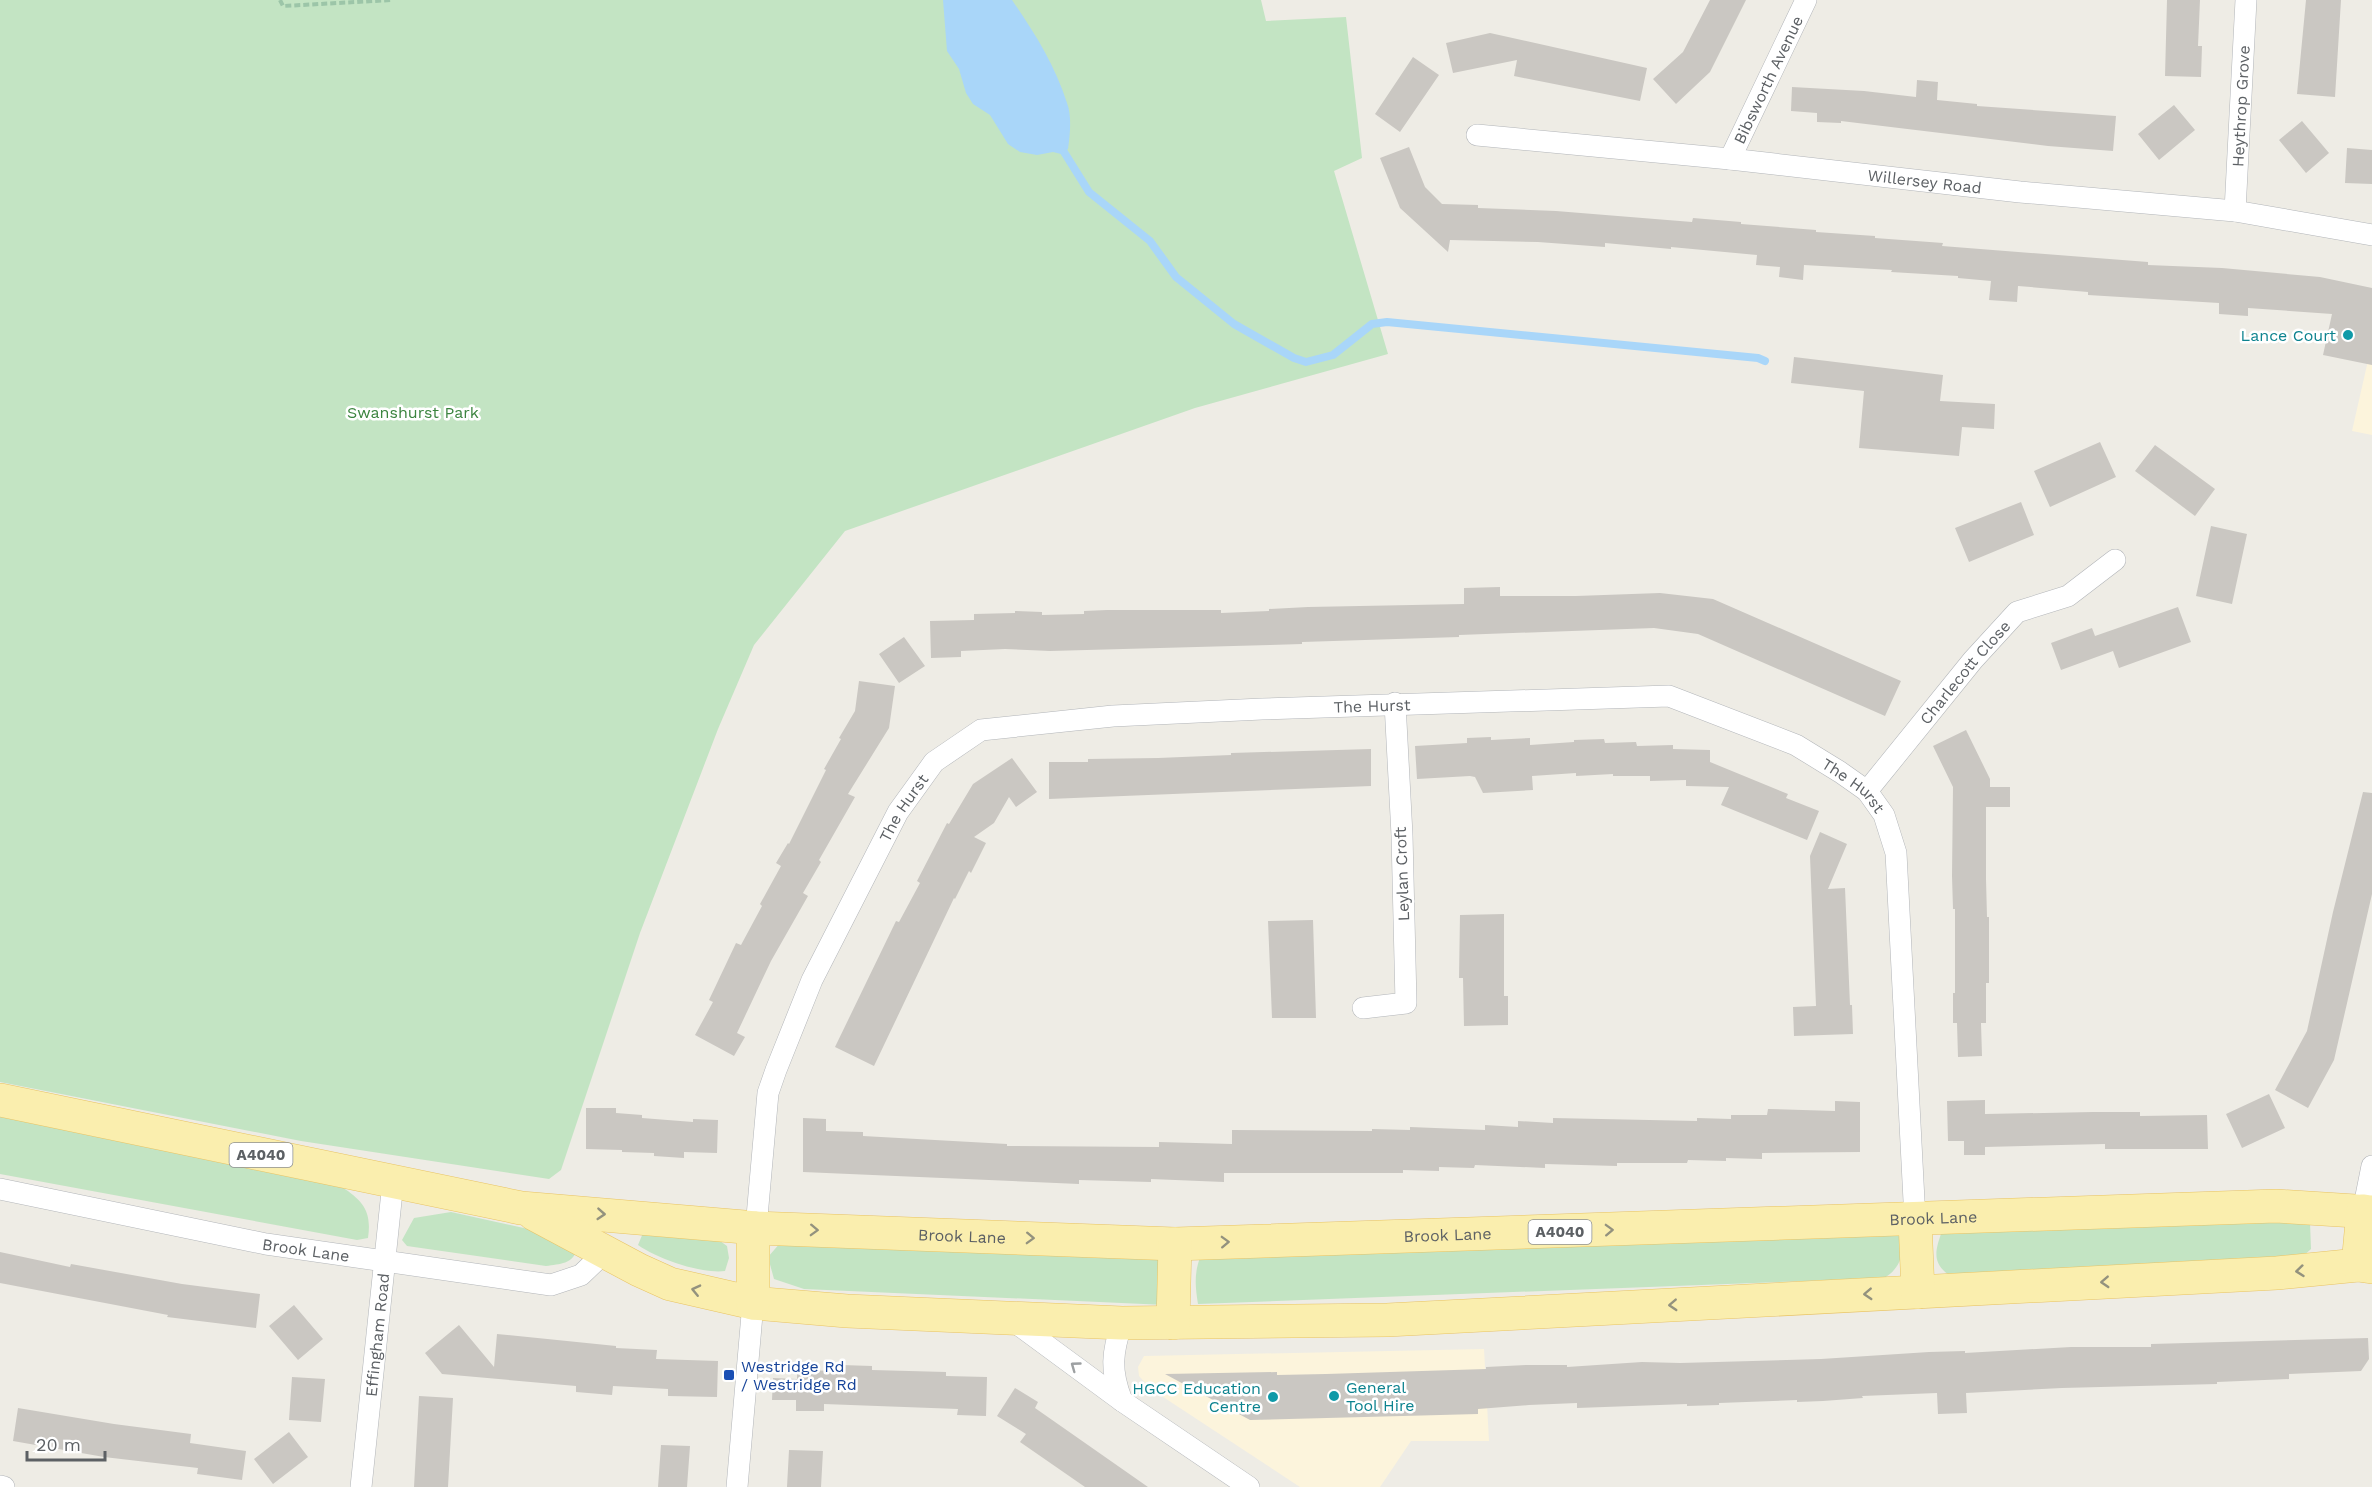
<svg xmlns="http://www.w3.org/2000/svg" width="2372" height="1487" viewBox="0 0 2372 1487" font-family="'Work Sans',sans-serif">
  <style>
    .commercial { fill: #fcf4dc }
    .green { fill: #c3e4c3 }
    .water { fill: #a9d6f9 }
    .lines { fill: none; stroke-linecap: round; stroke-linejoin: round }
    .stream { stroke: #a9d6f9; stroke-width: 8 }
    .building { fill: #cac7c2 }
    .minor-casing { stroke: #b2b5b9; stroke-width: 22 }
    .primary-casing { stroke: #e8c364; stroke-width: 34 }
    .path { stroke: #9cc5a8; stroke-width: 4; stroke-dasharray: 6 3; stroke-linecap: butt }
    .minor { stroke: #fff; stroke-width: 21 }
    .primary { stroke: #faeeae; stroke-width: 33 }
    .oneway { stroke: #93927e }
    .oneway2 { stroke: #9da0a2 }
    .culture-dot { fill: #0f9aa8; stroke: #fff; stroke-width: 2 }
    .transit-dot { fill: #1a4fb4; stroke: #fff; stroke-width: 2 }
    .labels { text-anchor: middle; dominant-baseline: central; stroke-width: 5; stroke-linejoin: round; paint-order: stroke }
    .shield { fill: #fff; stroke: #8d9092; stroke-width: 1.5 }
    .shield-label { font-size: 15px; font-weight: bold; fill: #5c6064 }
    .street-label { font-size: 16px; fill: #5c6064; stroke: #fff }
    .culture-label { font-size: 16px; fill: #0d838f; stroke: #fff; text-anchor: end }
    .park-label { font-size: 16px; fill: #3b843f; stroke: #fff }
    .transit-label { font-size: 16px; fill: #164399; stroke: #fff; text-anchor: start }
  </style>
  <rect width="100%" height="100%" fill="#eeece5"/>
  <path class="commercial" d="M 2372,343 L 2372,435 L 2352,431 Z
    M 1484,1349 L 1489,1441 L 1411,1441 L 1380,1487 L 1300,1487 L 1151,1389 L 1139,1376 L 1138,1367 L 1144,1356 Z"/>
  <path class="green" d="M 0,0 L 1261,0 L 1266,21 L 1346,17 L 1362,158 L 1334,171 L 1388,354 L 1195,408 L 845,531 L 754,645 L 718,729 L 640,933 L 561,1170 L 549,1179 L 301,1141 L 0,1082 Z
    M 0,1113 L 342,1187 C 363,1201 372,1211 368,1238 L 357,1240 L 0,1174 Z
    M 451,1212 L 564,1237 L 577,1249 C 573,1264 560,1264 546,1266 L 407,1246 L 402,1240 L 414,1218 Z
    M 2288,1215 L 2310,1222 L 2311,1249 L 2301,1258 L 1952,1277 C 1931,1264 1935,1251 1942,1231 Z
    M 1896,1230 C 1906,1249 1903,1267 1884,1278 L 1198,1304 C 1195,1286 1194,1272 1201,1255 Z
    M 643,1233 L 713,1236 L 727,1246 L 729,1258 L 725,1271 C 701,1274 658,1259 638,1245 Z
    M 781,1242 L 1164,1252 L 1166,1305 L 804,1289 L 774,1279 L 768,1257 Z"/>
  <path class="water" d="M 943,0 L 1012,0 C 1034,32 1055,65 1067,103 C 1072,116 1070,135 1068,149 L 1061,154 L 1053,152 L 1037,155 L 1020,152 L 1008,144 L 990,115 L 973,104 L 966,93 L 959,69 L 947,51 Z"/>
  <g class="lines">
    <path class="stream" d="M 1064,152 L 1089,192 L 1150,241 L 1176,277 L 1234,324 L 1294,358 L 1306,362 L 1333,355 L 1372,324 L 1387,322 L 1758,358 L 1765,361"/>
  </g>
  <path class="building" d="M 1710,0 L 1746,0 L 1710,72 L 1676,104 L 1653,79 L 1683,52 Z
    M 2167,0 L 2200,0 L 2198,46 L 2202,46 L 2201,77 L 2165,76 Z
    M 2306,0 L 2341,0 L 2335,97 L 2297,94 Z
    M 1490,33 L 1647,68 L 1640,101 L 1514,76 L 1517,60 L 1453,73 L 1446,43 Z
    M 1413,57 L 1439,75 L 1400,132 L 1375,114 Z
    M 1917,80 L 1938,82 L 1937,100 L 1977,104 L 1977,106 L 2116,116 L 2113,151 L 2048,146 L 1841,121 L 1841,123 L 1817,122 L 1817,113 L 1791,111 L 1792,87 L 1864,91 L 1916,97 Z
    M 2174,105 L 2195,130 L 2159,160 L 2138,134 Z
    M 2302,121 L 2329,153 L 2306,173 L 2279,140 Z
    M 1409,147 L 1425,187 L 1442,204 L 1478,205 L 1478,208 L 1556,211 L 1692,222 L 1693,218 L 1741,222 L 1741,224 L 1816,230 L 1816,232 L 1875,236 L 1875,238 L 1943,243 L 1942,246 L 2148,262 L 2148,265 L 2222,268 L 2320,277 L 2372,288 L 2372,365 L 2323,355 L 2332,314 L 2248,308 L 2248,316 L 2219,314 L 2219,303 L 2088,295 L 2088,292 L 2018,286 L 2017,302 L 1989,300 L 1991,281 L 1958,278 L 1958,276 L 1891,272 L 1892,270 L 1804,265 L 1803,280 L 1779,277 L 1780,267 L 1756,265 L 1757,255 L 1671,247 L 1671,249 L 1605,243 L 1605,247 L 1538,242 L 1450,240 L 1448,252 L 1400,208 L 1380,158 Z
    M 2347,148 L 2372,150 L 2372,184 L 2345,183 Z
    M 1794,357 L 1943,375 L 1940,401 L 1995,404 L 1994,429 L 1962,427 L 1959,456 L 1859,448 L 1864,391 L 1791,383 Z
    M 2100,442 L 2116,477 L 2050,507 L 2034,471 Z
    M 2155,445 L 2215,489 L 2195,516 L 2135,471 Z
    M 2021,502 L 2034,535 L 1969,562 L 1955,528 Z
    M 2211,526 L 2247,534 L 2232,604 L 2196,596 Z
    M 1500,587 L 1500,596 L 1576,596 L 1660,593 L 1713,599 L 1901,681 L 1885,716 L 1698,634 L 1654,628 L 1459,635 L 1459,637 L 1302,642 L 1302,644 L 1270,645 L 1050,651 L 1005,649 L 961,651 L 961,657 L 931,658 L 930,621 L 974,620 L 974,614 L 1015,613 L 1015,611 L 1042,612 L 1042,615 L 1084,614 L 1084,611 L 1107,610 L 1221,610 L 1221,613 L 1269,611 L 1269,609 L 1308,607 L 1464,604 L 1464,588 Z
    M 2178,607 L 2191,642 L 2119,668 L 2113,651 L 2061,670 L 2051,643 L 2092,628 L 2095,636 Z
    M 904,637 L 925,666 L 899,683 L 879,654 Z
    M 859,681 L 895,686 L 889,728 L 848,794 L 855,797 L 819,860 L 821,862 L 803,893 L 808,896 L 771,961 L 737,1033 L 745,1037 L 734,1056 L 695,1035 L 713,1002 L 709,1000 L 736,943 L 741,945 L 762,906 L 760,904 L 781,866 L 776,863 L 788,843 L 789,844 L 826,770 L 824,769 L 841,739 L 839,738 L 855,711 Z
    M 1966,730 L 1990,779 L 1990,787 L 2010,787 L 2010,807 L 1986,807 L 1986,879 L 1987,917 L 1989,917 L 1989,983 L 1986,983 L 1986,1023 L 1981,1023 L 1982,1056 L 1958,1057 L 1957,1023 L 1953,1023 L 1953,993 L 1955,993 L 1955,909 L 1953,909 L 1952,876 L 1953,787 L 1933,746 Z
    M 1491,737 L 1491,740 L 1530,738 L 1530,745 L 1574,742 L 1574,740 L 1604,739 L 1605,743 L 1636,742 L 1637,746 L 1673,745 L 1673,749 L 1710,750 L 1710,762 L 1788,794 L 1786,798 L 1819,811 L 1807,840 L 1721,805 L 1729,787 L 1686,786 L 1686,780 L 1650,781 L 1650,776 L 1613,776 L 1613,774 L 1576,776 L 1576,773 L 1532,776 L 1533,790 L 1483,793 L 1475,777 L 1470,776 L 1417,779 L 1415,746 L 1467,743 L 1467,738 Z
    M 1371,749 L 1371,786 L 1049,799 L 1049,762 L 1088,762 L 1088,759 L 1158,758 L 1231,755 L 1231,753 Z
    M 1012,758 L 1037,792 L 1016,807 L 1009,797 L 994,823 L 974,837 L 986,843 L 971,873 L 969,871 L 955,899 L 954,898 L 874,1066 L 835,1047 L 896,921 L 899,922 L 920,883 L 917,881 L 947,823 L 949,824 L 973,784 Z
    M 2363,792 L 2372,793 L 2372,894 L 2334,1060 L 2308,1108 L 2275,1090 L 2307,1031 L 2333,912 Z
    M 1820,832 L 1847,844 L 1828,889 L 1845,888 L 1850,1005 L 1852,1005 L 1853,1034 L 1794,1036 L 1793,1007 L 1816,1006 L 1810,856 Z
    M 1504,914 L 1504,996 L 1508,996 L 1508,1025 L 1464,1026 L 1463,978 L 1459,978 L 1460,915 Z
    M 1313,920 L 1316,1018 L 1272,1018 L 1268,921 Z
    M 2269,1094 L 2285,1128 L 2242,1148 L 2226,1114 Z
    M 1985,1100 L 1985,1114 L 2093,1112 L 2140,1112 L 2140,1116 L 2207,1115 L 2208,1149 L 2105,1149 L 2105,1144 L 2061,1145 L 1985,1147 L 1985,1155 L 1964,1155 L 1964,1141 L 1948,1141 L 1947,1101 Z
    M 1835,1101 L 1860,1102 L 1860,1152 L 1762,1153 L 1762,1159 L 1726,1158 L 1726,1161 L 1688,1160 L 1687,1163 L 1617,1163 L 1617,1166 L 1545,1164 L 1545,1168 L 1475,1165 L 1474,1168 L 1439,1167 L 1439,1171 L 1403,1170 L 1403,1173 L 1224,1173 L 1224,1182 L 1151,1179 L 1151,1182 L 1079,1180 L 1079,1184 L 803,1172 L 803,1118 L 826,1119 L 826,1131 L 863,1132 L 863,1136 L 1007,1144 L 1007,1146 L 1159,1147 L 1159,1142 L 1232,1144 L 1232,1130 L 1372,1131 L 1372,1129 L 1410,1130 L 1410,1127 L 1485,1130 L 1485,1125 L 1518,1127 L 1518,1121 L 1553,1123 L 1553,1118 L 1697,1121 L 1697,1118 L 1731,1119 L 1731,1115 L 1767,1115 L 1768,1109 L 1835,1111 Z
    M 586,1108 L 616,1108 L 616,1113 L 642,1115 L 642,1118 L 693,1122 L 693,1119 L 718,1120 L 717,1153 L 684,1152 L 684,1158 L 654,1156 L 654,1153 L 622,1152 L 622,1150 L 586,1149 Z
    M 0,1252 L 70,1267 L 71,1264 L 182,1284 L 260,1294 L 256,1328 L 167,1317 L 168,1315 L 0,1283 Z
    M 294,1305 L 323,1339 L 298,1360 L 269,1326 Z
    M 459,1325 L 494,1367 L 497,1334 L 616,1346 L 616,1348 L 657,1350 L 656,1359 L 718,1361 L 717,1397 L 668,1396 L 668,1389 L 613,1386 L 612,1395 L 576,1392 L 576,1386 L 442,1374 L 425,1353 Z
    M 2368,1338 L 2369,1359 L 2361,1371 L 2289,1374 L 2289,1379 L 2217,1382 L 2217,1384 L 2062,1388 L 1966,1393 L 1967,1413 L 1938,1414 L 1937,1393 L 1862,1396 L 1863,1398 L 1823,1401 L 1797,1402 L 1797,1400 L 1719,1403 L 1719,1405 L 1687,1406 L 1687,1404 L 1577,1408 L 1577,1403 L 1529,1405 L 1478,1409 L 1478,1414 L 1250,1420 L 1165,1374 L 1277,1372 L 1277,1375 L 1326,1374 L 1486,1369 L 1486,1367 L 1526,1365 L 1567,1365 L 1567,1367 L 1642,1362 L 1680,1363 L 1821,1359 L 1929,1352 L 1965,1351 L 1965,1353 L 2071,1347 L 2151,1347 L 2151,1344 Z
    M 841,1365 L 872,1366 L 872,1370 L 946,1372 L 946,1376 L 987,1377 L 986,1416 L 957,1415 L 958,1409 L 824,1404 L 824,1411 L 796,1411 L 796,1400 L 772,1400 L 773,1378 L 797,1379 L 797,1370 L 841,1371 Z
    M 292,1377 L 325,1379 L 321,1422 L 289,1420 Z
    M 1015,1388 L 1038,1402 L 1035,1408 L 1148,1487 L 1085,1487 L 1020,1442 L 1026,1434 L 997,1416 Z
    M 419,1396 L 453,1398 L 448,1487 L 414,1487 Z
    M 18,1408 L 114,1424 L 191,1434 L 190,1443 L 246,1451 L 242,1480 L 197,1474 L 198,1468 L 104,1457 L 13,1441 Z
    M 289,1432 L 308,1457 L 273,1484 L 254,1459 Z
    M 661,1445 L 690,1446 L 687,1487 L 658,1487 Z
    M 789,1450 L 823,1451 L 821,1487 L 787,1487 Z"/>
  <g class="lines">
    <defs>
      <g id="minor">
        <path id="s1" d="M 1477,135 L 1730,159 L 2020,192 L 2235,211 L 2372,235"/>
        <path id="s2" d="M 1730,159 L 1806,0"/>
        <path id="s3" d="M 2235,211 L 2246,0"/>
        <path id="s4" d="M 1867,791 L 1973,660 L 2017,612 L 2068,596 L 2115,560"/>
        <path d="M 1363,1008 L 1406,1003 L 1402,835 L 1395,703"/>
        <path id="s5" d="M 0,1189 L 266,1244 L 551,1285 L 581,1275 L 605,1252"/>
        <path d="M 2363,1211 L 2372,1166"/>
        <path id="s6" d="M 756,1228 L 768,1093 L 776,1070 L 812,980 L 898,812 L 934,762 L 981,730 L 1113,716 L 1262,709 L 1669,696 L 1796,745 L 1840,772 L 1867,791 L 1884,815 L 1896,853 L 1915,1220"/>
        <path d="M 1012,1320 L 1122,1401 L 1249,1487"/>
        <path d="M 1122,1323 C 1112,1352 1110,1371 1122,1401"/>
        <path d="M 0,1486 L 4,1487"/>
        <path id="s7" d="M 361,1487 L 393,1182"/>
        <path d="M 737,1487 L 753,1303"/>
      </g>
      <g id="primary">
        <path id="s8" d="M 0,1100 L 521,1208 L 756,1228 L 1175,1244 L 2276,1206 L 2372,1212"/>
        <path d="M 534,1214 L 639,1270 L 670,1284 L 753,1303 L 847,1311 L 1122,1323 L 1387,1320 L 2277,1273 L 2358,1265 L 2372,1267"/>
        <path d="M 1915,1220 L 1918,1292"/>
        <path d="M 2358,1265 L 2363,1211"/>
        <path d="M 753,1303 L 753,1240 L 756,1228"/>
        <path d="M 1173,1323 L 1175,1244"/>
      </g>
    </defs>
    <use href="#minor" class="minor-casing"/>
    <use href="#primary" class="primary-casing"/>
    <path class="path" d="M 280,0 L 283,6 L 392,0"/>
    <use href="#minor" class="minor"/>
    <use href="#primary" class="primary"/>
  </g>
  <defs><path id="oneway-chevron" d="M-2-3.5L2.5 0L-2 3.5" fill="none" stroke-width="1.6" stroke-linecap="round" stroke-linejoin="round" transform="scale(1.5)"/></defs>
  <g class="oneway">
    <use href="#oneway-chevron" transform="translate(601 1214) rotate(4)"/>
    <use href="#oneway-chevron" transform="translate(814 1230) rotate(2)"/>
    <use href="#oneway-chevron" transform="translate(1609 1230) rotate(-2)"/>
    <use href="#oneway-chevron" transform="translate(1030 1238) rotate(2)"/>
    <use href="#oneway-chevron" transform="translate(1225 1242) rotate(-2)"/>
    <use href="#oneway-chevron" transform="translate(2300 1271) rotate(174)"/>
    <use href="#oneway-chevron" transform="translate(2105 1282) rotate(177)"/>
    <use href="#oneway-chevron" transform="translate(696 1290) rotate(-167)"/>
    <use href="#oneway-chevron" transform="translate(1868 1294) rotate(177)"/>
    <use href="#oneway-chevron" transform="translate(1673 1305) rotate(177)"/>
  </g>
  <use class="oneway2" href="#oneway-chevron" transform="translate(1075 1366) rotate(-144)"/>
  <g class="culture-dot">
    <circle cx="2348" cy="335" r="6"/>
    <circle cx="1334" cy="1396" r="6"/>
    <circle cx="1273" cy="1397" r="6"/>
  </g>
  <rect class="transit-dot" x="723" y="1369" width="12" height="12" rx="3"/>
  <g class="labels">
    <g class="shield">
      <rect x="229.5" y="1143" width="63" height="24" rx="4.5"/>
      <rect x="1528.5" y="1220" width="63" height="24" rx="4.5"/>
    </g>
    <g class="shield-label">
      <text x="261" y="1155">A4040</text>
      <text x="1560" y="1232">A4040</text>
    </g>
    <g class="street-label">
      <text stroke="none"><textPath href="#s2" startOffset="88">Bibsworth Avenue</textPath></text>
      <text stroke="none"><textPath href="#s3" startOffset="105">Heythrop Grove</textPath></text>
      <text stroke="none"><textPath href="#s1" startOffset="450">Willersey Road</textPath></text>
      <text stroke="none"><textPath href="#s4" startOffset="154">Charlecott Close</textPath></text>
      <text stroke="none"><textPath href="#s6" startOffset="956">The Hurst</textPath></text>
      <text stroke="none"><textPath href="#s6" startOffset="1460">The Hurst</textPath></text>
      <text stroke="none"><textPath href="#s6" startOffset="452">The Hurst</textPath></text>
      <text transform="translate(1402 874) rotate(-92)">Leylan Croft</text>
      <text stroke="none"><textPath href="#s8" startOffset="1946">Brook Lane</textPath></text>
      <text stroke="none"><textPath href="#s8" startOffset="1460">Brook Lane</textPath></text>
      <text stroke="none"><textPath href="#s8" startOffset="974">Brook Lane</textPath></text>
      <text stroke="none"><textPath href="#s5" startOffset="312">Brook Lane</textPath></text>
      <text stroke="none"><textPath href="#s7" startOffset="153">Effingham Road</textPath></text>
    </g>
    <g class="culture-label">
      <text x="2336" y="335">Lance Court</text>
      <text x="1346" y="1387" text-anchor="start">General<tspan x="1346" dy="18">Tool Hire</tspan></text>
      <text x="1261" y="1388">HGCC Education<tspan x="1261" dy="18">Centre</tspan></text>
    </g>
    <g class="park-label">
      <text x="413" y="412">Swanshurst Park</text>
    </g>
    <g class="transit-label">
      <text x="741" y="1366">Westridge Rd<tspan x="741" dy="18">/ Westridge Rd</tspan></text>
    </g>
  </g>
  <path d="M27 1451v9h78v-9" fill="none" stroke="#5c6064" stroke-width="3"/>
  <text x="36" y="1451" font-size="18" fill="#5c6064" stroke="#ffffff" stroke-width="4.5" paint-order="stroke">20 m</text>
</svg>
